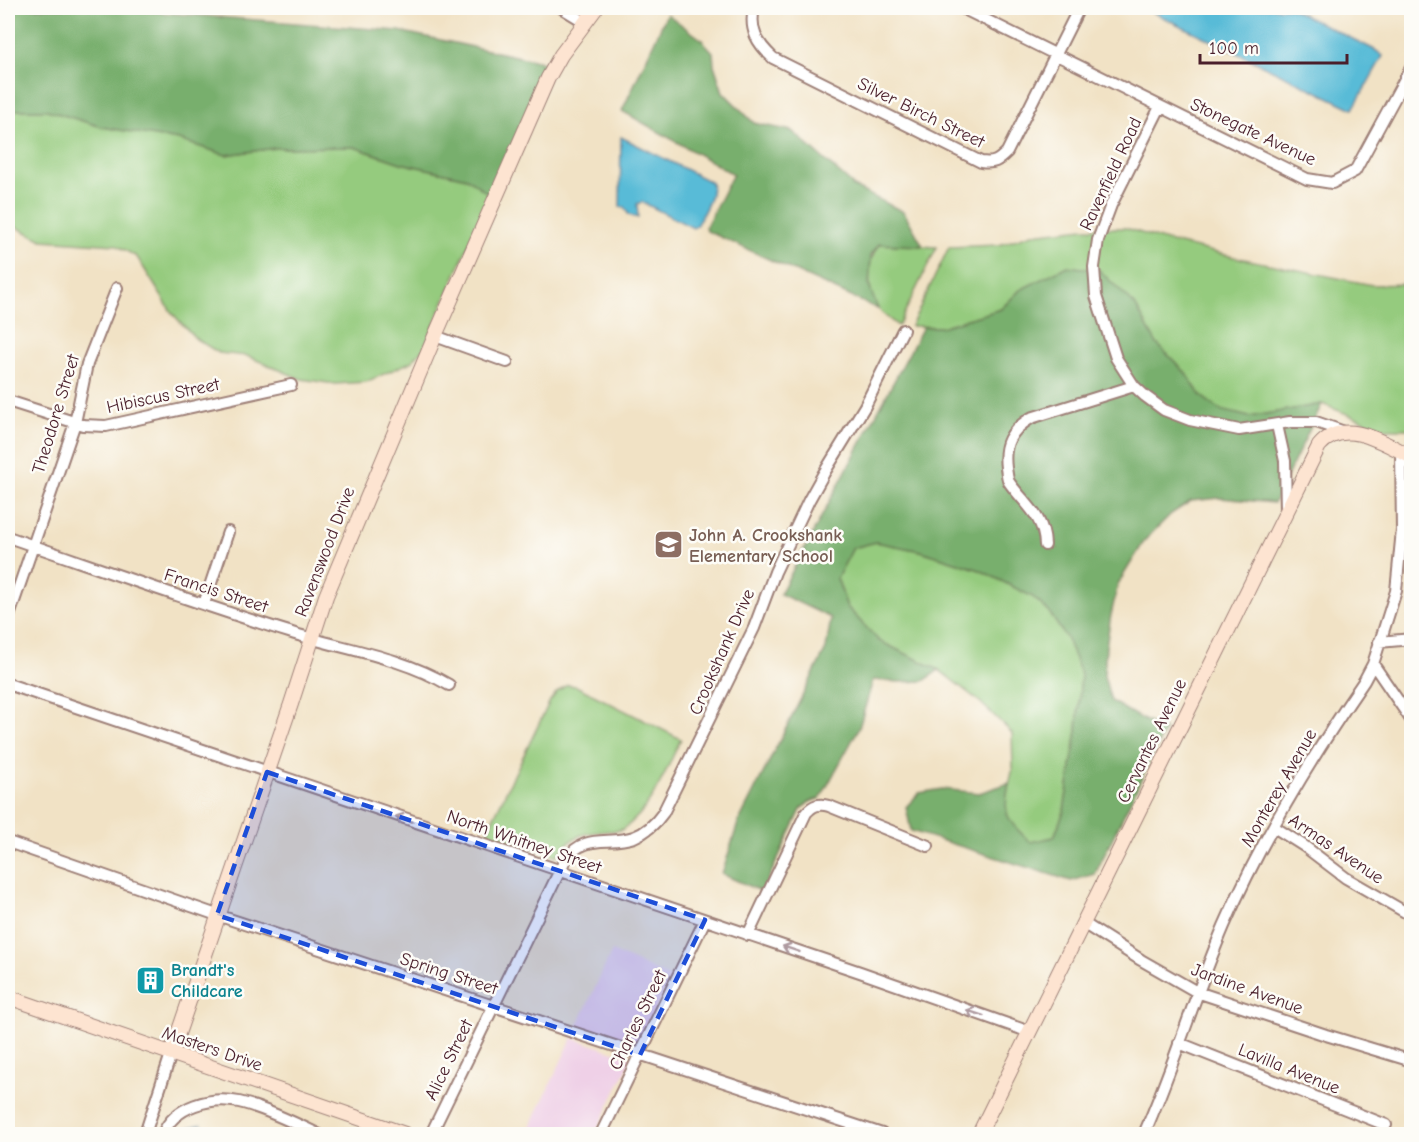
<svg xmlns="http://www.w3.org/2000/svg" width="1419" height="1142" viewBox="0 0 1419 1142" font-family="'Comic Neue',sans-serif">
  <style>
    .built { fill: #efd0e7 }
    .green { fill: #95cb7e; stroke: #707554; stroke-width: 1.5 }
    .forest { fill: #78af6d; stroke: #61674c; stroke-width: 1.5 }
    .water { fill: #59bbd7; stroke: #526d81; stroke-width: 1.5 }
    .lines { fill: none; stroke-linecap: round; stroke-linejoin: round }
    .street-casing { stroke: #9e8078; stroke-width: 14 }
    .secondary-casing { stroke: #9e8078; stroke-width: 16 }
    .street { stroke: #fff; stroke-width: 10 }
    .secondary { stroke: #fde4d1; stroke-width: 14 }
    .oneway { stroke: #ae9aa0 }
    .marked { fill: #1d4ed8; fill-opacity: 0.2; stroke: #1d4ed8; stroke-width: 4.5; stroke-dasharray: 12 8; stroke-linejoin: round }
    .labels { text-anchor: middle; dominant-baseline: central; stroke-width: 5; stroke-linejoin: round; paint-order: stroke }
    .street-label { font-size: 18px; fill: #4a1f2b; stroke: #fdfcf7 }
    .education-label { font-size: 18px; font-weight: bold; fill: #785e54; stroke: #fdfcf7; text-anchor: start }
    .culture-label { font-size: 18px; font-weight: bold; fill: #0d838f; stroke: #fdfcf7; text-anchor: start }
  </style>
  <rect width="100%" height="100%" fill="#fdfcf7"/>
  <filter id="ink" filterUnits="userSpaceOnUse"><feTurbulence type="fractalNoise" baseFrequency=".0167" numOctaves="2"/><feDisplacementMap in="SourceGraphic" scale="12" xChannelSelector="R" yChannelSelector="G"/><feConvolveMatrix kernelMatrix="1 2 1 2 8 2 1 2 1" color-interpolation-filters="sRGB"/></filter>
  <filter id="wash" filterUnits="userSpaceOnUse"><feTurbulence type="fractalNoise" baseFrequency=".008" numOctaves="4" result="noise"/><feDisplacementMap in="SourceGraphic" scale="24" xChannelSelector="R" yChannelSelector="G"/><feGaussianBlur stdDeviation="1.35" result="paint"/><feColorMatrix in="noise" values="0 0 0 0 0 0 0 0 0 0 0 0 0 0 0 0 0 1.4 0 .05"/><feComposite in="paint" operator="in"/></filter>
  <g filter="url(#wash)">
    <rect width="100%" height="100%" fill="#f1e2c5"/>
    <path class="built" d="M 612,951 L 671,978 L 636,1049 L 576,1029 Z
      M 572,1038 L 632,1058 L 595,1134 L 527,1134 Z"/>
    <path class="green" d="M 8,110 L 47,110 L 102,127 L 179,140 L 226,155 L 275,148 L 354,147 L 401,163 L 467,178 L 490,195 L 424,348 L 411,362 L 366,382 L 335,384 L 301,379 L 247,356 L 219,353 L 196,339 L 172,313 L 137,257 L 116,245 L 42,240 L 8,223 Z
      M 1084,228 L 1126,228 L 1163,240 L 1234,257 L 1372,285 L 1411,284 L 1411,429 L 1385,429 L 1322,404 L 1249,417 L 1220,410 L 1201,396 L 1185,372 L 1157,344 L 1135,305 L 1067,266 L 1020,290 L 1001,309 L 941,327 L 911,326 L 949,247 L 999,245 L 1032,234 Z
      M 879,244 L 937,247 L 898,326 C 892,321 881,314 877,307 C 867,288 866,262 879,244 Z
      M 876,542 L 921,551 L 980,570 L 1033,597 L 1049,612 L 1067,639 L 1081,674 L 1077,731 L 1064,811 L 1054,837 L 1030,843 L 1009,822 L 1005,802 L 1013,768 L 1012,733 L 980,702 L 939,670 L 879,641 L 847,607 L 837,578 L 853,548 Z
      M 567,685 L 576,686 L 681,739 C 666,769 653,809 623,829 C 619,831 614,831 609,831 C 583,833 573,834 557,856 L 486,833 L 550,701 L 557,692 Z"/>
    <path class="forest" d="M 8,8 L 131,8 L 139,11 L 399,31 L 538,61 L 548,66 L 490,195 L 467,178 L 401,163 L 354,147 L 275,148 L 226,155 L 179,140 L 102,127 L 47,110 L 8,110 Z
      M 667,14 L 701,39 L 713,52 L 714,65 L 723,92 L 754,123 L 792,131 L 852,184 L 852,186 L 904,212 L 923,246 L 879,244 L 871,255 L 869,286 L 878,309 L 707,231 L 705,228 L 733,174 L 622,111 Z
      M 1067,266 L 1099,270 L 1135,305 L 1157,344 L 1185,372 L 1201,396 L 1220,410 L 1249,417 L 1322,404 L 1274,503 L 1220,498 L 1191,501 L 1171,514 L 1145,540 L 1118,584 L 1111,615 L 1106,647 L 1104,676 L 1111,701 L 1138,717 L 1165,730 L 1095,874 L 1071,881 L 911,831 L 906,807 L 919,793 L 942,789 L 979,793 L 1009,783 C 1002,817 1007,819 1030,842 L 1054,837 L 1064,811 L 1077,731 L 1081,674 L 1067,639 L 1049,612 L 1033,597 L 980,570 L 921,551 L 876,542 L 853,548 L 837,578 L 847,607 L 879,641 L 939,670 L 924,681 L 899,682 L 873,680 L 859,728 L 820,799 C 811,800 807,803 801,810 L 762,892 L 722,874 L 738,823 L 826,649 L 831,618 L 780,594 L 923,327 L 941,327 L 1001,309 L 1020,290 Z"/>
    <path class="water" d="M 1144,8 L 1290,8 L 1375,50 L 1383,56 L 1353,109 Z
      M 621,137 L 711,182 C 715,196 702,214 696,226 L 693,228 L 642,202 L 637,204 L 638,218 L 629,215 L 624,207 L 620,207 Z
      M 201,1124 L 210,1134 L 183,1134 L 188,1128 Z"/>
  </g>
  <g filter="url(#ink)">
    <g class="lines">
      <defs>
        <path id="street" d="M 562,8 L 585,22
          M 754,8 C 749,30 757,43 773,58 L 981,162 C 994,164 998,161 1007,152 L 1079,8
          M 962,8 L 1307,179 L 1332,183 L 1355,171 L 1412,66
          M 1160,107 L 1111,205 L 1098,240 L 1094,267 L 1096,296 L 1116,358 L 1134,386 L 1145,396 L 1164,410 L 1190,420 L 1239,430 L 1290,422 L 1316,422 L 1342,431
          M 435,336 L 507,362
          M 8,401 L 83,425 L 106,426 L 291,385
          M 1277,425 L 1285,461 L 1286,511
          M 8,537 C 101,569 195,603 289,632 C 342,649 400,656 449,685
          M 1045,545 C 1044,515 1024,504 1009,482 C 1007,478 1007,473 1006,468 C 1003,444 1010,431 1031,418 L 1134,386
          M 204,604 L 228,532
          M 8,619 L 75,423 L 87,364 L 117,288
          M 1379,642 L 1412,639
          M 1373,664 L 1412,721
          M 8,684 L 860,972 L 1030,1032
          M 1274,827 L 1304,846 L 1346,878 L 1412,916
          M 8,842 L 217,915 L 882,1134
          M 1083,923 L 1141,960 L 1197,992 L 1326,1035 L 1412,1061
          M 748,935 L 806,813 C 813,805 819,803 829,806 L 928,846
          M 1179,1043 L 1386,1125
          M 145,1134 L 171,1054
          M 163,1134 C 174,1106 211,1096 239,1102 C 262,1107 297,1124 318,1134
          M 431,1134 L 565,860 C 586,832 607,846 634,837 C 647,832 656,823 663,813 L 754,628 L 775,572 L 809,500 L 824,473 L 865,406 L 903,330
          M 601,1134 L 705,920
          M 1144,1134 C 1174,1066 1195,994 1224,926 C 1261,840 1311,758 1364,681 L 1373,664 L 1396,591 L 1402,530 L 1401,451"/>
        <path id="secondary" d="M 8,997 L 405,1134
          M 171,1054 L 291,704 L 326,596 L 435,336 L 548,78 L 561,55 L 596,8
          M 979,1134 L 1319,446 C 1344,416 1384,443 1412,457"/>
      </defs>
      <use href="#street" class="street-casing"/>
      <use href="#secondary" class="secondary-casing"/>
      <use href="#street" class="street"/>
      <use href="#secondary" class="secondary"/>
    </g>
    <defs><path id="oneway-shaft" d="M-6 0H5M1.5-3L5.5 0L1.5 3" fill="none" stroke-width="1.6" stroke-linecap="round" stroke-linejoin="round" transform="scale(1.5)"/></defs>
    <g class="oneway">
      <use href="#oneway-shaft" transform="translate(404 819) rotate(-162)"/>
      <use href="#oneway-shaft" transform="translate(791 949) rotate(-161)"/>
      <use href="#oneway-shaft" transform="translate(975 1013) rotate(-161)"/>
    </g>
  </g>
  <path class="marked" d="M 267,772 L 705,920 L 640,1055 L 217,915 Z"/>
  <defs>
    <symbol id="school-square" viewBox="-11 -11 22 22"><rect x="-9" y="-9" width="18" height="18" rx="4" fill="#8d6e63" stroke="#fdfcf7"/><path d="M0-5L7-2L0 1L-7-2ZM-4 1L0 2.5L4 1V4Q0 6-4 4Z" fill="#fff"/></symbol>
    <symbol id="building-square" viewBox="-11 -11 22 22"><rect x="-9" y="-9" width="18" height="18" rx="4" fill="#0f9aa8" stroke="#fdfcf7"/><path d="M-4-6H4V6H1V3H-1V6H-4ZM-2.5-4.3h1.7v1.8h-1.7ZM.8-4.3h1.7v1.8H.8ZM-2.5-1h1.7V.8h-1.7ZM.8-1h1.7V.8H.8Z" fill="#fff"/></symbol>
  </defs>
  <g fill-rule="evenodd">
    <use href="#school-square" x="652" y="528" width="33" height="33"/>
    <use href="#building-square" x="134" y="964" width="33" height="33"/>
  </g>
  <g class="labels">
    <g class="street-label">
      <text transform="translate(921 113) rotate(26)">Silver Birch Street</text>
      <text transform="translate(1253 132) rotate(25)">Stonegate Avenue</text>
      <text transform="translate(1111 174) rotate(-65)">Ravenfield Road</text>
      <text transform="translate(163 396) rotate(-12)">Hibiscus Street</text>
      <text transform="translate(56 414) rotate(-73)">Theodore Street</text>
      <text transform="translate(325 552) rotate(-69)">Ravenswood Drive</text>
      <text transform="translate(216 591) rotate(18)">Francis Street</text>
      <text transform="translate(722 652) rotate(-66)">Crookshank Drive</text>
      <text transform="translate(1152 741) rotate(-64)">Cervantes Avenue</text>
      <text transform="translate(1279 788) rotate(-60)">Monterey Avenue</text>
      <text transform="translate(524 842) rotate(19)">North Whitney Street</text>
      <text transform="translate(1336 849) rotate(34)">Armas Avenue</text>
      <text transform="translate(449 974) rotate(18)">Spring Street</text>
      <text transform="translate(1247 989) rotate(20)">Jardine Avenue</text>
      <text transform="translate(638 1020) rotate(-64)">Charles Street</text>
      <text transform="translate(212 1049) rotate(19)">Masters Drive</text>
      <text transform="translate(449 1060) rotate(-64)">Alice Street</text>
      <text transform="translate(1289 1069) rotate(22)">Lavilla Avenue</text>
    </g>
    <g class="education-label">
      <text x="689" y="535">John A. Crookshank<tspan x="689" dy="21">Elementary School</tspan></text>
    </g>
    <g class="culture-label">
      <text x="171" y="970">Brandt's<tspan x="171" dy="21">Childcare</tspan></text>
    </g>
  </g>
  <rect width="1419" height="1142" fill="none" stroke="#fdfcf7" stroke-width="30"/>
  <path d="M1200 54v9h147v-9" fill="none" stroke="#4a1f2b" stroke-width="3"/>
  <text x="1209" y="54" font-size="18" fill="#4a1f2b" stroke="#fdfcf7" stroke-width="4.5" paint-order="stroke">100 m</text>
</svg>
